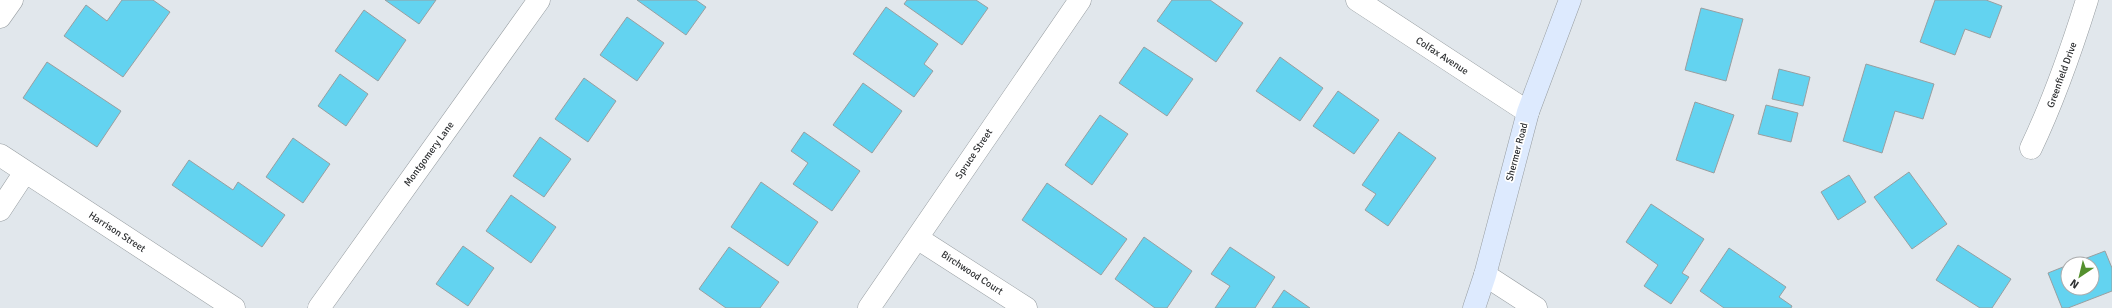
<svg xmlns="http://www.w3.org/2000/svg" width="2112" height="308" viewBox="0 0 2112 308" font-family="Signika,sans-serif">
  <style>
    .building { fill: #63d3f0; stroke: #989fa1 }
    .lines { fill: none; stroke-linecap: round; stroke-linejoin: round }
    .street-casing { stroke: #979da1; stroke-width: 23 }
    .secondary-casing { stroke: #979da1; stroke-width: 23 }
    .street { stroke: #fff; stroke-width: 22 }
    .secondary { stroke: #ddeafe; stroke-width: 22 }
    .labels { text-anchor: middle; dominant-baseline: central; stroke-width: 3.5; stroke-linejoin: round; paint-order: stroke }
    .street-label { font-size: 10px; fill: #2d2f31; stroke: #fff }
  </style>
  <rect width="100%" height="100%" fill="#e1e7ec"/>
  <path class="building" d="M 122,0 L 153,0 L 170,12 L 123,77 L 64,36 L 86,5 L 107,21 Z
    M 385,0 L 436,0 L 419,24 Z
    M 637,0 L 696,0 L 706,7 L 686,35 Z
    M 907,0 L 976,0 L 988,8 L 962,45 L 904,4 Z
    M 1172,0 L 1210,0 L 1243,23 L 1216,62 L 1157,21 Z
    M 1935,0 L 1986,0 L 2002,6 L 1990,38 L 1965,29 L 1955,55 L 1920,42 Z
    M 886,7 L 938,44 L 924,64 L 933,71 L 914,97 L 853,54 Z
    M 1701,8 L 1743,19 L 1726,81 L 1685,70 Z
    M 364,10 L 406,40 L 378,81 L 335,51 Z
    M 627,17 L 664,43 L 637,81 L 600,55 Z
    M 1144,47 L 1193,79 L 1167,116 L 1119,83 Z
    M 1280,57 L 1323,88 L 1300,121 L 1256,91 Z
    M 47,62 L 121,111 L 97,147 L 23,98 Z
    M 1866,64 L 1934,84 L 1923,119 L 1895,111 L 1882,153 L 1843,141 Z
    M 1779,69 L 1810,77 L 1803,106 L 1772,99 Z
    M 340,74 L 368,94 L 346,126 L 318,106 Z
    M 584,78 L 616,101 L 588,142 L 555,119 Z
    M 863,83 L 902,111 L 872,153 L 833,125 Z
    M 1338,91 L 1379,120 L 1354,154 L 1313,126 Z
    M 1695,102 L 1734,115 L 1714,173 L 1676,160 Z
    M 1766,105 L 1798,113 L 1791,142 L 1758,134 Z
    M 1100,115 L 1128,134 L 1092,185 L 1065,165 Z
    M 804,132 L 860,171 L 832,211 L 793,184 L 808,163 L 791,151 Z
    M 1399,132 L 1436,158 L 1388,226 L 1365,210 L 1376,194 L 1362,185 Z
    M 540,137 L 571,159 L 544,197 L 513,176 Z
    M 293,138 L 330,164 L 303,203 L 266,177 Z
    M 189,160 L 233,190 L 238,182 L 285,215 L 262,247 L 172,185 Z
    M 1909,172 L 1947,224 L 1912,249 L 1874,197 Z
    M 1849,175 L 1866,202 L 1838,220 L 1821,192 Z
    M 761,182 L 818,222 L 788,266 L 731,227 Z
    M 1047,183 L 1127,239 L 1101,275 L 1022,220 Z
    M 511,195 L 556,227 L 531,263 L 486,231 Z
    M 1651,204 L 1704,239 L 1682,273 L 1689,277 L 1671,304 L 1644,286 L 1658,265 L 1626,242 Z
    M 1144,237 L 1192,271 L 1167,308 L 1155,308 L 1115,279 Z
    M 1958,245 L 2011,279 L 1992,308 L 1980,308 L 1936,280 Z
    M 463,246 L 494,268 L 468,306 L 436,284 Z
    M 729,247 L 779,282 L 760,308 L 726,308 L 699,289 Z
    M 1230,247 L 1275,277 L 1255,308 L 1215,308 L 1230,286 L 1211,274 Z
    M 1729,248 L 1786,287 L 1779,297 L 1792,306 L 1791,308 L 1724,308 L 1700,291 Z
    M 2105,251 L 2112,268 L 2112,291 L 2068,308 L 2062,308 L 2048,273 L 2068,265 L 2068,288 L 2092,288 L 2092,264 L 2071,264 Z
    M 1284,290 L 1310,308 L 1272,308 Z"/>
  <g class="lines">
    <defs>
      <path id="street" d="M 1357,0 L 1528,112
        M 0,17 L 12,0
        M 2031,148 C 2054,100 2071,51 2087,0
        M 0,155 L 234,308
        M 0,210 L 25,172
        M 917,238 L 1026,308
        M 1485,275 L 1536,308
        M 319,308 L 539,0
        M 869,308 L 1080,0"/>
      <path id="secondary" d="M 1474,308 L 1485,275 L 1528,112 L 1570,0"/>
    </defs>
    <use href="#street" class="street-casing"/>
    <use href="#secondary" class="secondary-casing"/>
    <use href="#street" class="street"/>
    <use href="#secondary" class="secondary"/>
  </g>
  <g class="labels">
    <g class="street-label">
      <text transform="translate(1442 56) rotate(33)">Colfax Avenue</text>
      <text transform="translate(2062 75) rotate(-70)">Greenfield Drive</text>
      <text transform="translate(1517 152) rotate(-75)">Shermer Road</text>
      <text transform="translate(429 154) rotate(-54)">Montgomery Lane</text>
      <text transform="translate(974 154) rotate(-56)">Spruce Street</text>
      <text transform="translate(117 232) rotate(33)">Harrison Street</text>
      <text transform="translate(972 273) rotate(33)">Birchwood Court</text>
    </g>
  </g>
  <g transform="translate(2080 276) rotate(215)"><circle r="19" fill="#ffffff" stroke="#abacad"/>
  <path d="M0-3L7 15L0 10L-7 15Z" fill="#54902e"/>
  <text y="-6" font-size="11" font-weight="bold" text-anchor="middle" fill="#2d2f31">N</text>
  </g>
</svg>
